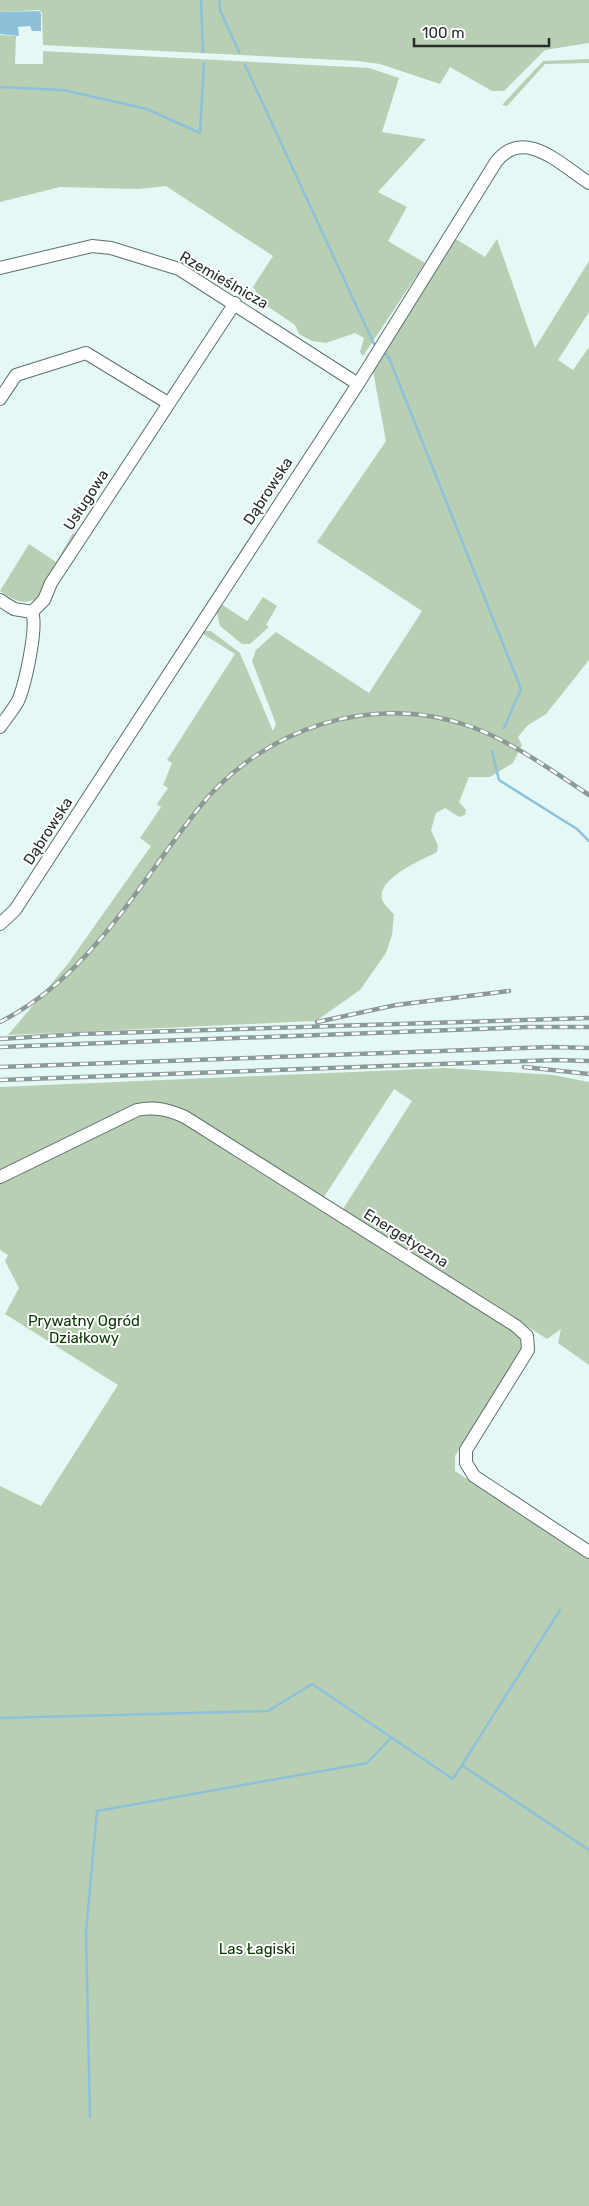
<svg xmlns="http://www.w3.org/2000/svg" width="589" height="2206" viewBox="0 0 589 2206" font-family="Rubik,sans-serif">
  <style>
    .green { fill: #b8cfb3 }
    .water { fill: #8dc1da }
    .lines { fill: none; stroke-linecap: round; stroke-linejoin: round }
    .stream { stroke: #8dc1da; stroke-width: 2.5 }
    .minor-casing { stroke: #5e706d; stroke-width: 14 }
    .minor { stroke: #fff; stroke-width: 12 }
    .rail-casing { stroke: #8b9a97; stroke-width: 4.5 }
    .rail { stroke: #fff; stroke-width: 2.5; stroke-dasharray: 8; stroke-linecap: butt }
    .labels { text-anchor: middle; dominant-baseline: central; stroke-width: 4; stroke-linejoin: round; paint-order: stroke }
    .street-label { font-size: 15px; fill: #262d2c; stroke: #fff }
    .park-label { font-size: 15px; fill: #083500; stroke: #fff }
  </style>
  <rect width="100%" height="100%" fill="#e4f9f6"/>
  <path class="green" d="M 0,0 L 589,0 L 589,43 L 545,50 L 504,91 L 492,91 L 450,67 L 440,84 L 380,64 L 358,61 L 43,45 L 42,13 L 39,10 L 0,12 Z
    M 0,35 L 16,36 L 15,64 L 43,64 L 43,51 L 369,68 L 399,78 L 382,132 L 426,139 L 378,192 L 407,207 L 388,241 L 425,263 L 363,356 L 360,352 L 364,338 L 355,333 L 326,343 L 312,341 L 299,334 L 295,325 L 264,304 L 253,287 L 273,256 L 166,186 L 138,189 L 60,187 L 0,202 Z
    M 589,59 L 589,63 L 545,64 L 507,106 L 502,105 L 543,61 Z
    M 456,239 L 485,257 L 497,239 L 535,348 L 589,261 L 589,312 L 558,360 L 573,370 L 589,347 L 589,660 L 546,714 L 528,725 L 518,737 L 522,745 L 513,763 L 490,777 L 469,777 L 459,802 L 466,810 L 465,815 L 459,817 L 445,808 L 436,813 L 431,830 L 438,846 L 437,852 C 422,860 377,878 382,899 C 383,904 390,910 394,914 L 392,935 L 386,953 L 360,990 L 316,1021 L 8,1035 L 67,965 L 151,846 L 140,838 L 161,807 L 157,804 L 168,788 L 163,785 L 172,763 L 167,760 L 235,654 L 203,634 L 205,631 L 211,631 L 240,653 L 273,731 L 276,724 L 252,661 L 256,650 L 276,632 L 369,693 L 422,611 L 317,542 L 386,441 L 373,371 Z
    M 73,533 L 76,535 L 38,598 C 23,606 14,600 0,591 L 29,544 L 56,562 Z
    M 263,597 L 277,606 L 266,625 L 269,627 L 250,644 L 242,644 L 220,626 L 217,613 L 221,604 L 247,621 Z
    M 445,1068 L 553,1075 L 589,1082 L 589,1365 L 558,1343 L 561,1329 L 547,1339 L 343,1209 L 412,1101 L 394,1089 L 324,1197 L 178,1109 L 131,1106 L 0,1170 L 0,1087 Z
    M 158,1113 L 176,1118 L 518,1333 C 524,1342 523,1346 519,1356 L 455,1456 L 455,1471 L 589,1559 L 589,2206 L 0,2206 L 0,1486 L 41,1506 L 118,1385 L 5,1314 L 19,1288 L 5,1261 L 8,1255 L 0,1250 L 0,1184 C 43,1162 113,1118 158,1113 Z"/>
  <path class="water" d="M 39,11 L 41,14 L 41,31 L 32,31 L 30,26 L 18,27 L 19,36 L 0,34 L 0,12 Z"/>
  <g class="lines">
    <path class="stream" d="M 201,0 L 203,52
      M 219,0 L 220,10 L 239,52
      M 245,65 L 374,344
      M 0,87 L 63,90 L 147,109 L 200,133 L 204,63
      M 385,353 L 389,358 L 521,689 L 504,728
      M 492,751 L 499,780 L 577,829 L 589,841
      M 0,1718 L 268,1711 L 312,1684 L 453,1779 L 560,1610
      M 463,1766 L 589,1850
      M 90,2117 L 86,1932 L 97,1811 L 367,1763 L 392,1737"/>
    <defs>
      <path id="minor" d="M 0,268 L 92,246 L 111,248 L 179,269 L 358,384
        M 0,399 L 16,375 L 86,353 L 168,403
        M 0,600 L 14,609 L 32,612
        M 0,727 C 6,718 13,710 18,701 C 25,685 38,627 32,612 L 44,600 L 51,583 L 235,303
        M 0,924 L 15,910 L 358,384 L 496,162 C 524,126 561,165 589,183
        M 0,1177 L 137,1110 C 155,1106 169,1110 185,1117 L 516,1326 L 527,1336 L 528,1350 L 466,1450 L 466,1463 L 474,1476 L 589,1552"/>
    </defs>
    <use href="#minor" class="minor-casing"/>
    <use href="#minor" class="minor"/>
    <defs>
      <path id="rail" d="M 0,1022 C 91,976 137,886 198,809 C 262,728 373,691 472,727 C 514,743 551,770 589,795
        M 317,1022 L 396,1005 L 509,991
        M 0,1039 L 79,1034 L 589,1018
        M 0,1047 L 529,1027 L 589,1027
        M 0,1067 L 552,1047 L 589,1048
        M 524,1067 L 589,1074
        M 0,1080 L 555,1060 L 589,1061"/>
    </defs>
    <use href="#rail" class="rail-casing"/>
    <use href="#rail" class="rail"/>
  </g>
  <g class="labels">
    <g class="street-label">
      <text transform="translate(224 280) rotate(30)">Rzemieślnicza</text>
      <text transform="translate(268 491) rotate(-57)">Dąbrowska</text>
      <text transform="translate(86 500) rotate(-57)">Usługowa</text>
      <text transform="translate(48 831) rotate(-57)">Dąbrowska</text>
      <text transform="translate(406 1238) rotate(32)">Energetyczna</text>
    </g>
    <g class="park-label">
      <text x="84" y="1321">Prywatny Ogród<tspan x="84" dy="17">Działkowy</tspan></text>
      <text x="257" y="1949">Las Łagiski</text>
    </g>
  </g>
  <path d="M414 38v8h135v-8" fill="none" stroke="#262d2c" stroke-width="2.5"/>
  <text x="422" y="38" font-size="15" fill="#262d2c" stroke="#ffffff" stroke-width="4" paint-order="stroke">100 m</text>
</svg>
